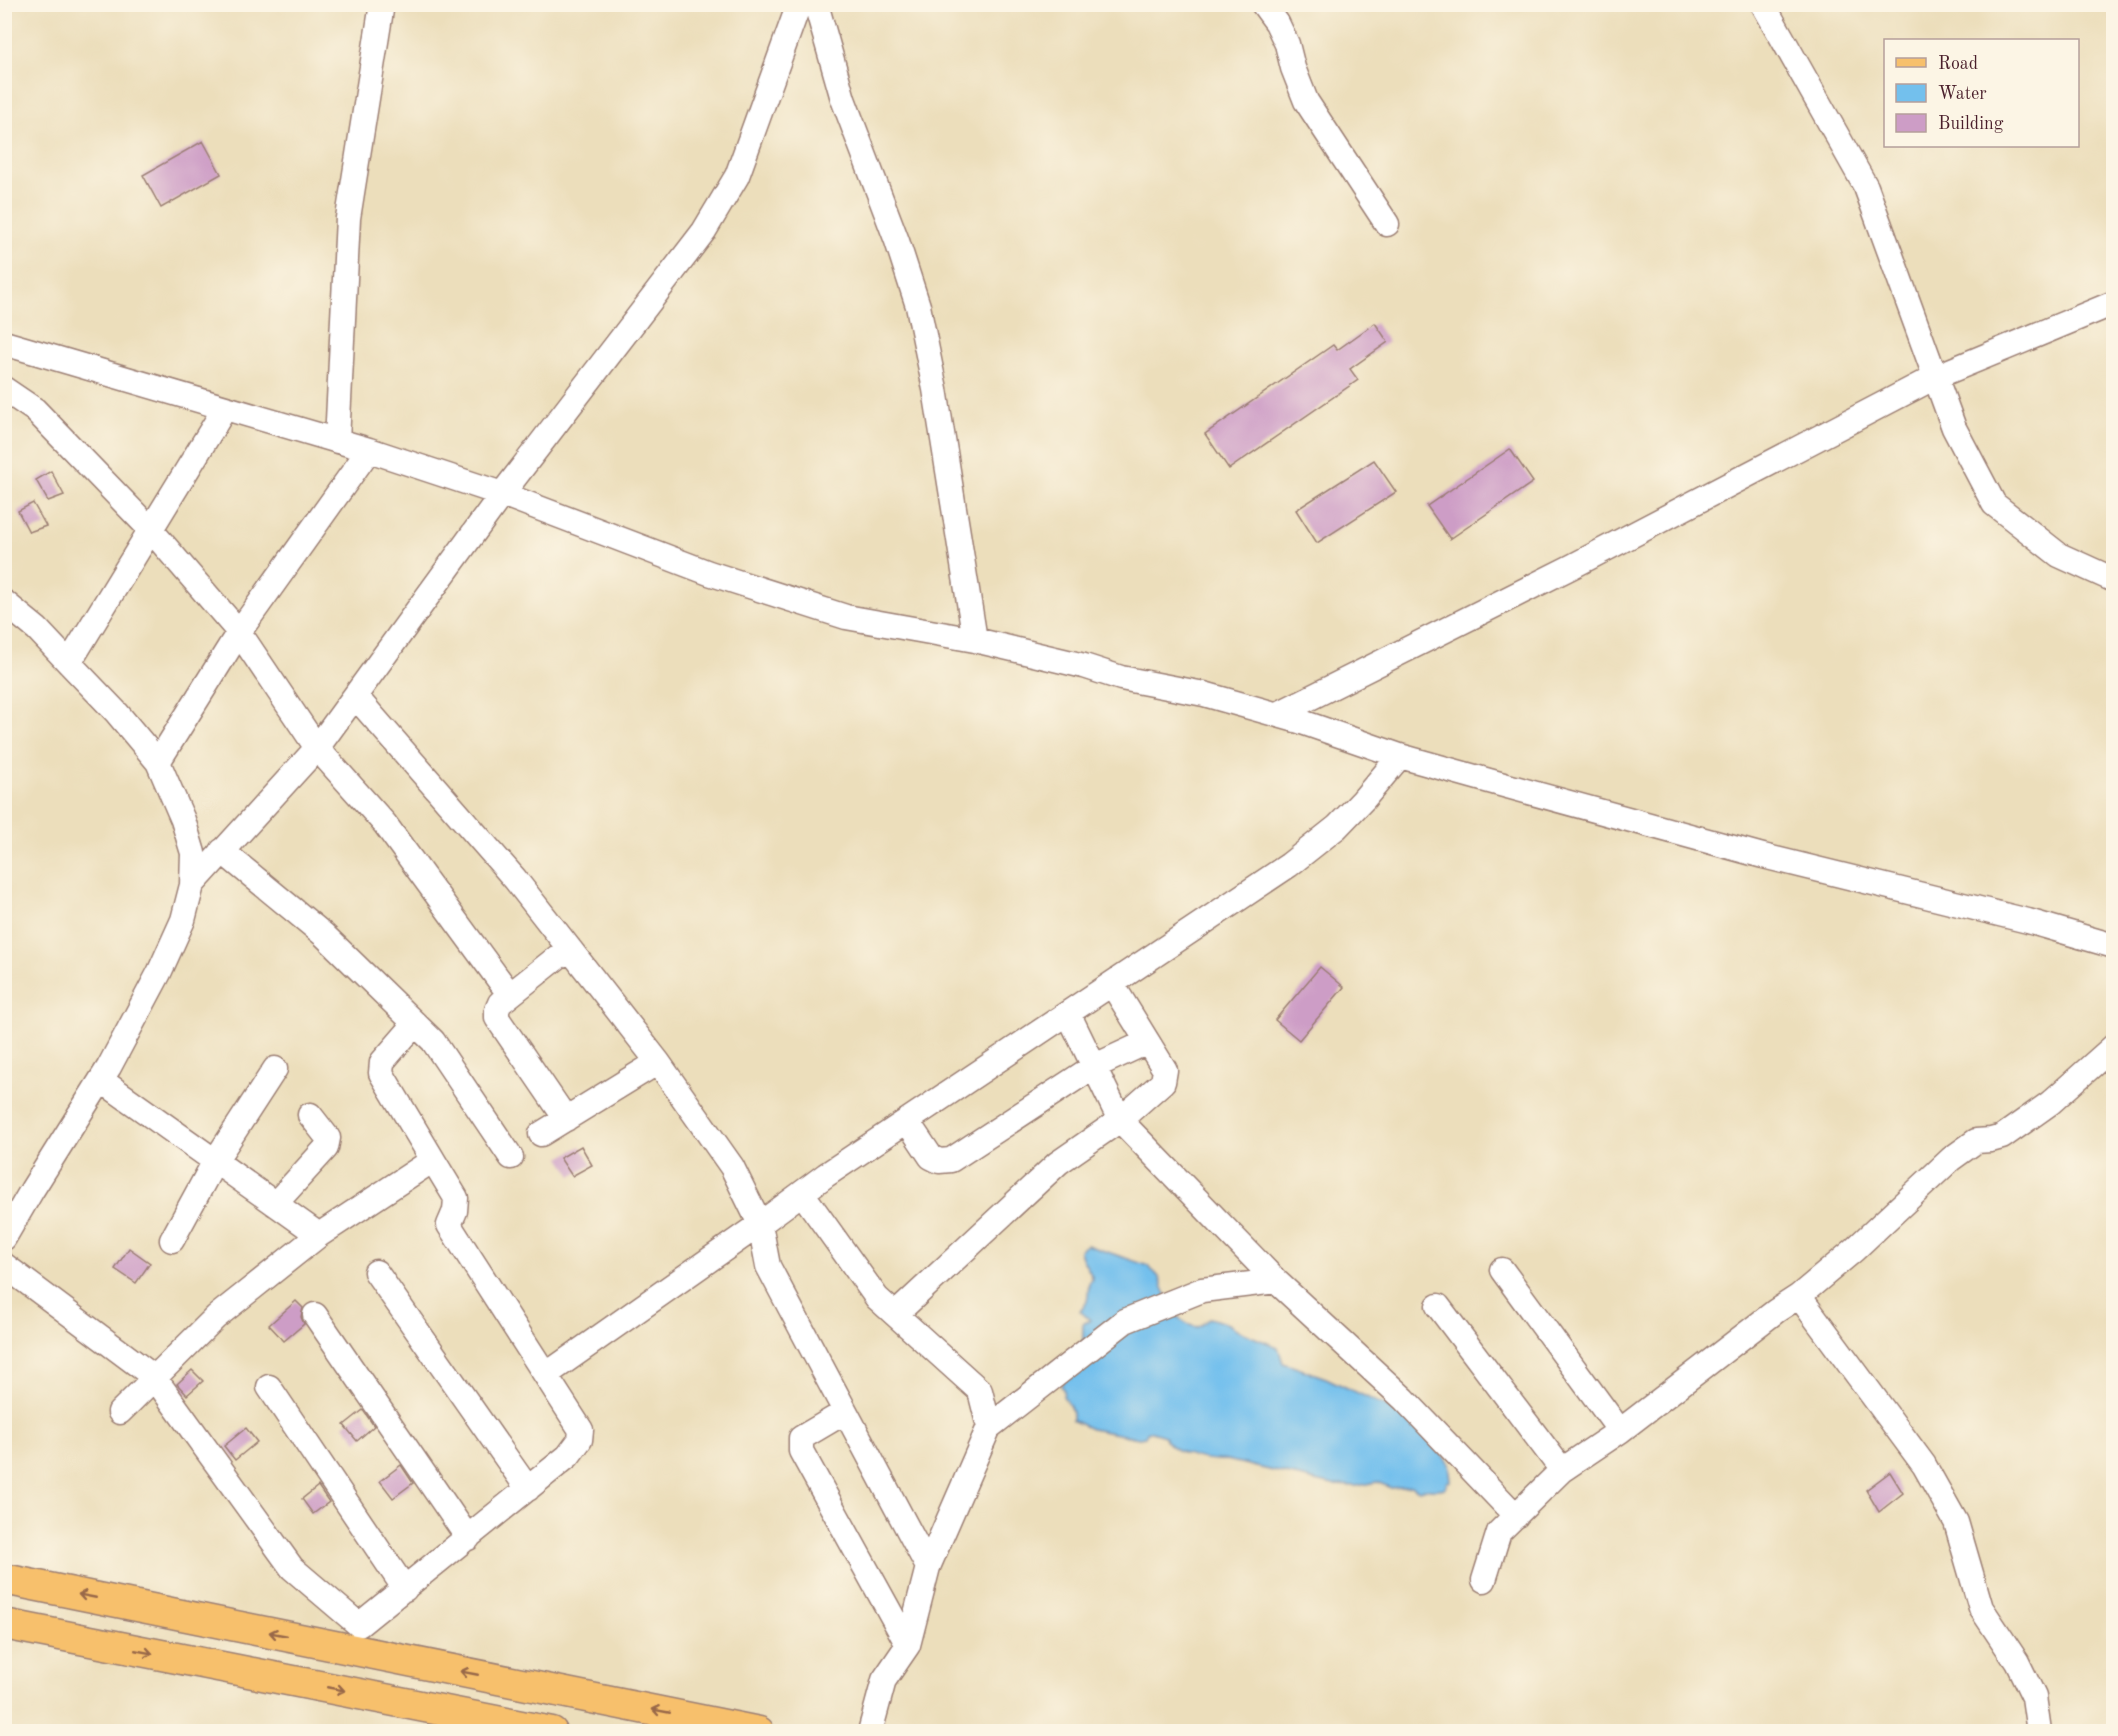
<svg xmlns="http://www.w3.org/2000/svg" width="2118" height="1736" viewBox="0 0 2118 1736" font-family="'Old Standard TT',serif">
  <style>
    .water { fill: #73c0ed; stroke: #5e708c; stroke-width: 1.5 }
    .building { fill: #cd9dc6 }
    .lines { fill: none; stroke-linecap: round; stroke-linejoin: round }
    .minor-casing { stroke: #9b7e73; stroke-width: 27 }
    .major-casing { stroke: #9b7e73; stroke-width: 33 }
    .minor { stroke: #fff; stroke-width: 24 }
    .major { stroke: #f7c06c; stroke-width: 30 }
    .oneway { stroke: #986748 }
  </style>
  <rect width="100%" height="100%" fill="#fcf5e5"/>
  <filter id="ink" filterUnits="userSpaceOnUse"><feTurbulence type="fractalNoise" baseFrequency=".0167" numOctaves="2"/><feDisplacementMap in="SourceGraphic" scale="12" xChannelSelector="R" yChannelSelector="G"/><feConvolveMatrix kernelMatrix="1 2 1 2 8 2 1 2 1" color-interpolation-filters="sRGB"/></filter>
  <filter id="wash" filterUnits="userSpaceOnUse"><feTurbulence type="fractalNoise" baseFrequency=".008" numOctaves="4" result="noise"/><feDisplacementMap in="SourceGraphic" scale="24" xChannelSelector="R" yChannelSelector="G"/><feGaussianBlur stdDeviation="1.35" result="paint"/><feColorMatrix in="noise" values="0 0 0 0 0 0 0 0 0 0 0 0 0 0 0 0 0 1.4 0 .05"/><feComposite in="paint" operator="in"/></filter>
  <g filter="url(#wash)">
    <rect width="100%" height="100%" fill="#ecdebb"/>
    <path class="water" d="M 1087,1245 L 1149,1266 C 1152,1272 1154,1271 1158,1276 C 1161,1279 1162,1286 1164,1290 C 1172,1308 1177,1325 1198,1327 L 1210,1318 L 1228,1324 L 1243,1333 L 1278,1347 L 1283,1363 L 1326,1378 L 1403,1414 L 1444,1457 L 1449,1464 L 1451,1481 L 1447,1482 L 1445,1488 C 1436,1491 1428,1487 1419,1490 L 1412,1486 L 1391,1488 L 1377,1482 L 1357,1486 L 1333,1485 L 1227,1460 C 1207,1461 1178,1456 1165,1440 L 1165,1436 L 1148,1431 L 1145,1437 L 1139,1438 L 1091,1429 L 1072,1420 C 1073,1410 1069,1404 1063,1396 L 1064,1391 L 1061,1386 L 1083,1340 L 1083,1324 L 1090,1320 L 1080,1311 C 1089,1303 1088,1295 1089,1283 L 1093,1279 C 1089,1268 1081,1261 1080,1250 Z"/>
    <g id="blocks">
      <path class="building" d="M 203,141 L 221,174 L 161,208 L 143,175 Z
        M 1375,323 L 1388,342 L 1350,369 L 1358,380 L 1229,469 L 1205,434 L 1333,345 L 1337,350 Z
        M 1510,449 L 1533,482 L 1450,539 L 1427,506 Z
        M 1374,460 L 1396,492 L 1317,543 L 1296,510 Z
        M 51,471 L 64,495 L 48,501 L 36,480 Z
        M 33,503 L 46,526 L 29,532 L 18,511 Z
        M 1320,967 L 1344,987 L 1299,1040 L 1275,1020 Z
        M 581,1146 L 592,1165 L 572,1176 L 560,1158 Z
        M 129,1248 L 150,1263 L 136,1283 L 115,1269 Z
        M 296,1301 L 303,1308 L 301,1317 L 304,1324 L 284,1341 L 269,1325 Z
        M 192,1370 L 203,1381 L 187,1395 L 177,1384 Z
        M 363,1410 L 374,1426 L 357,1441 L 344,1425 Z
        M 246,1428 L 257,1442 L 235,1460 L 224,1446 Z
        M 401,1465 L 413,1483 L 393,1498 L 380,1481 Z
        M 1890,1472 L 1903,1493 L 1879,1512 L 1866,1490 Z
        M 318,1486 L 329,1502 L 313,1514 L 302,1499 Z"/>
    </g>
  </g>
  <g filter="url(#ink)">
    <use href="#blocks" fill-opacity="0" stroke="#9b7e73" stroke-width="1.5"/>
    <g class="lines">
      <defs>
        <path id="minor" d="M 816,4 L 843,99 L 897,241 L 918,306 L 935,389 L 975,640
          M 1263,4 L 1277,23 L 1287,44 L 1293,68 L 1306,101 L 1387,224
          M 1763,4 L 1866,187 L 1954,428 L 1994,504 L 2059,555 L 2114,580
          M 4,343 L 369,450 L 502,494 L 709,573 L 846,617 L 975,640 L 1084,666 L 1121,678 L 1204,694 L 1299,721 L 1400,756 L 1500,784 L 1763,856 L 2028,921 L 2114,946
          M 4,389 L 35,410 L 151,530 L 239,632 L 317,748 L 385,824 L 510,995
          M 337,441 L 348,218 L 382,4
          M 4,602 L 37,629 L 69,663 L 117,713 L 158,762 L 183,820 L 193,853 L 192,885 L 183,920 L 159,973 L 109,1067 L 32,1190 L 4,1238
          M 69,663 L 225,408
          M 356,697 L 515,879 L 658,1062 L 732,1167 L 760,1224 L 768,1266 L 928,1567
          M 1278,714 L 1573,566 L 1935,377 L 2114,303
          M 158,762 L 239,632 L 369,450
          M 222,851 L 324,935 L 433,1041 L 511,1157
          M 192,885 L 317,748 L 502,494 L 704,231 L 737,176 L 799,4
          M 1068,1013 L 1120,1120 L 1276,1281 L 1404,1399 L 1516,1516
          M 415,1024 L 382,1062 L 381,1073 L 433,1160
          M 101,1080 L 319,1235
          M 566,1119 L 497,1018 L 497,1010 L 500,1003 L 569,948
          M 907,1121 L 931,1157 L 939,1161 L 951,1160 L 1093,1067 L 1147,1042
          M 541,1134 L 658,1062
          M 802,1193 L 877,1298 L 980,1391 L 989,1427
          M 275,1204 L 326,1148 L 328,1138 L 310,1115
          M 172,1240 L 215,1161 L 275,1069
          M 4,1265 L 154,1377 L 292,1568 L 359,1625 L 568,1456 L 580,1440 L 581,1430 L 449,1225 L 455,1211 L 456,1198 L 433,1160 L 319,1235 L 216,1317 L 120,1412
          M 1502,1270 L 1620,1431
          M 376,1272 L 528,1489
          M 1799,1296 L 1854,1250 L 1951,1159 L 1976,1141 L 1991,1140 L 2002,1137 L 2050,1103 L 2114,1046
          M 1438,1306 L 1562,1470
          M 896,1314 L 1058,1163 L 1120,1120 L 1163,1082 L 1165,1070 L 1112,984
          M 315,1315 L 468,1538
          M 547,1374 L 760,1224 L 826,1175 L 1289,865 L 1337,827 L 1363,800 L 1400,756
          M 269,1387 L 405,1589
          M 845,1412 L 801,1438 L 801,1451 L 908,1645
          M 1484,1580 L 1499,1532 L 1562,1470 L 1620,1431 L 1776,1311 L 1799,1296 L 1924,1465 L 1956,1522 L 1981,1608 L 2017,1662 L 2034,1697 L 2039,1732
          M 870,1732 L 884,1680 L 908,1645 L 928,1567 L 989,1427 L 1125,1321 L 1202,1290 L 1276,1281"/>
        <path id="major" d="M 4,1579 L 759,1732
          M 4,1624 L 552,1732"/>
      </defs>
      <use href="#minor" class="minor-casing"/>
      <use href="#major" class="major-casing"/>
      <use href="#minor" class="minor"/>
      <use href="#major" class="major"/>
    </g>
    <defs><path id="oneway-shaft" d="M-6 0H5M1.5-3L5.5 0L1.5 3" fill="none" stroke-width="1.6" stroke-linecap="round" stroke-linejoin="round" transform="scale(1.5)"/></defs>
    <g class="oneway">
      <use href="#oneway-shaft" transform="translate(87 1596) rotate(-169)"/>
      <use href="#oneway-shaft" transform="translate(278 1634) rotate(-169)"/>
      <use href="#oneway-shaft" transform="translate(144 1652) rotate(11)"/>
      <use href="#oneway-shaft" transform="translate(469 1673) rotate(-169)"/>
      <use href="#oneway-shaft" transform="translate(336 1689) rotate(11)"/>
      <use href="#oneway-shaft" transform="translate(661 1711) rotate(-169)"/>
    </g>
  </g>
  <rect width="2118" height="1736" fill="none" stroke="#fcf5e5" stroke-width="24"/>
  <rect x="1884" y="39" width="195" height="108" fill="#fcf5e5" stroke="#b59f9b" stroke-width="1.5"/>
  <rect x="1896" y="58" width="30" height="9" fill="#f7c06c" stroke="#b59f9b" stroke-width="1.5"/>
  <text x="1938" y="69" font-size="18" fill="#4a1f2b">Road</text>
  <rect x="1896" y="84" width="30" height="18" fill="#73c0ed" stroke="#b59f9b" stroke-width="1.5"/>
  <text x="1938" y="99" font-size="18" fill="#4a1f2b">Water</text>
  <rect x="1896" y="114" width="30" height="18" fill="#cd9dc6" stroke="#b59f9b" stroke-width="1.5"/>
  <text x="1938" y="129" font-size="18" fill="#4a1f2b">Building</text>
</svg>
